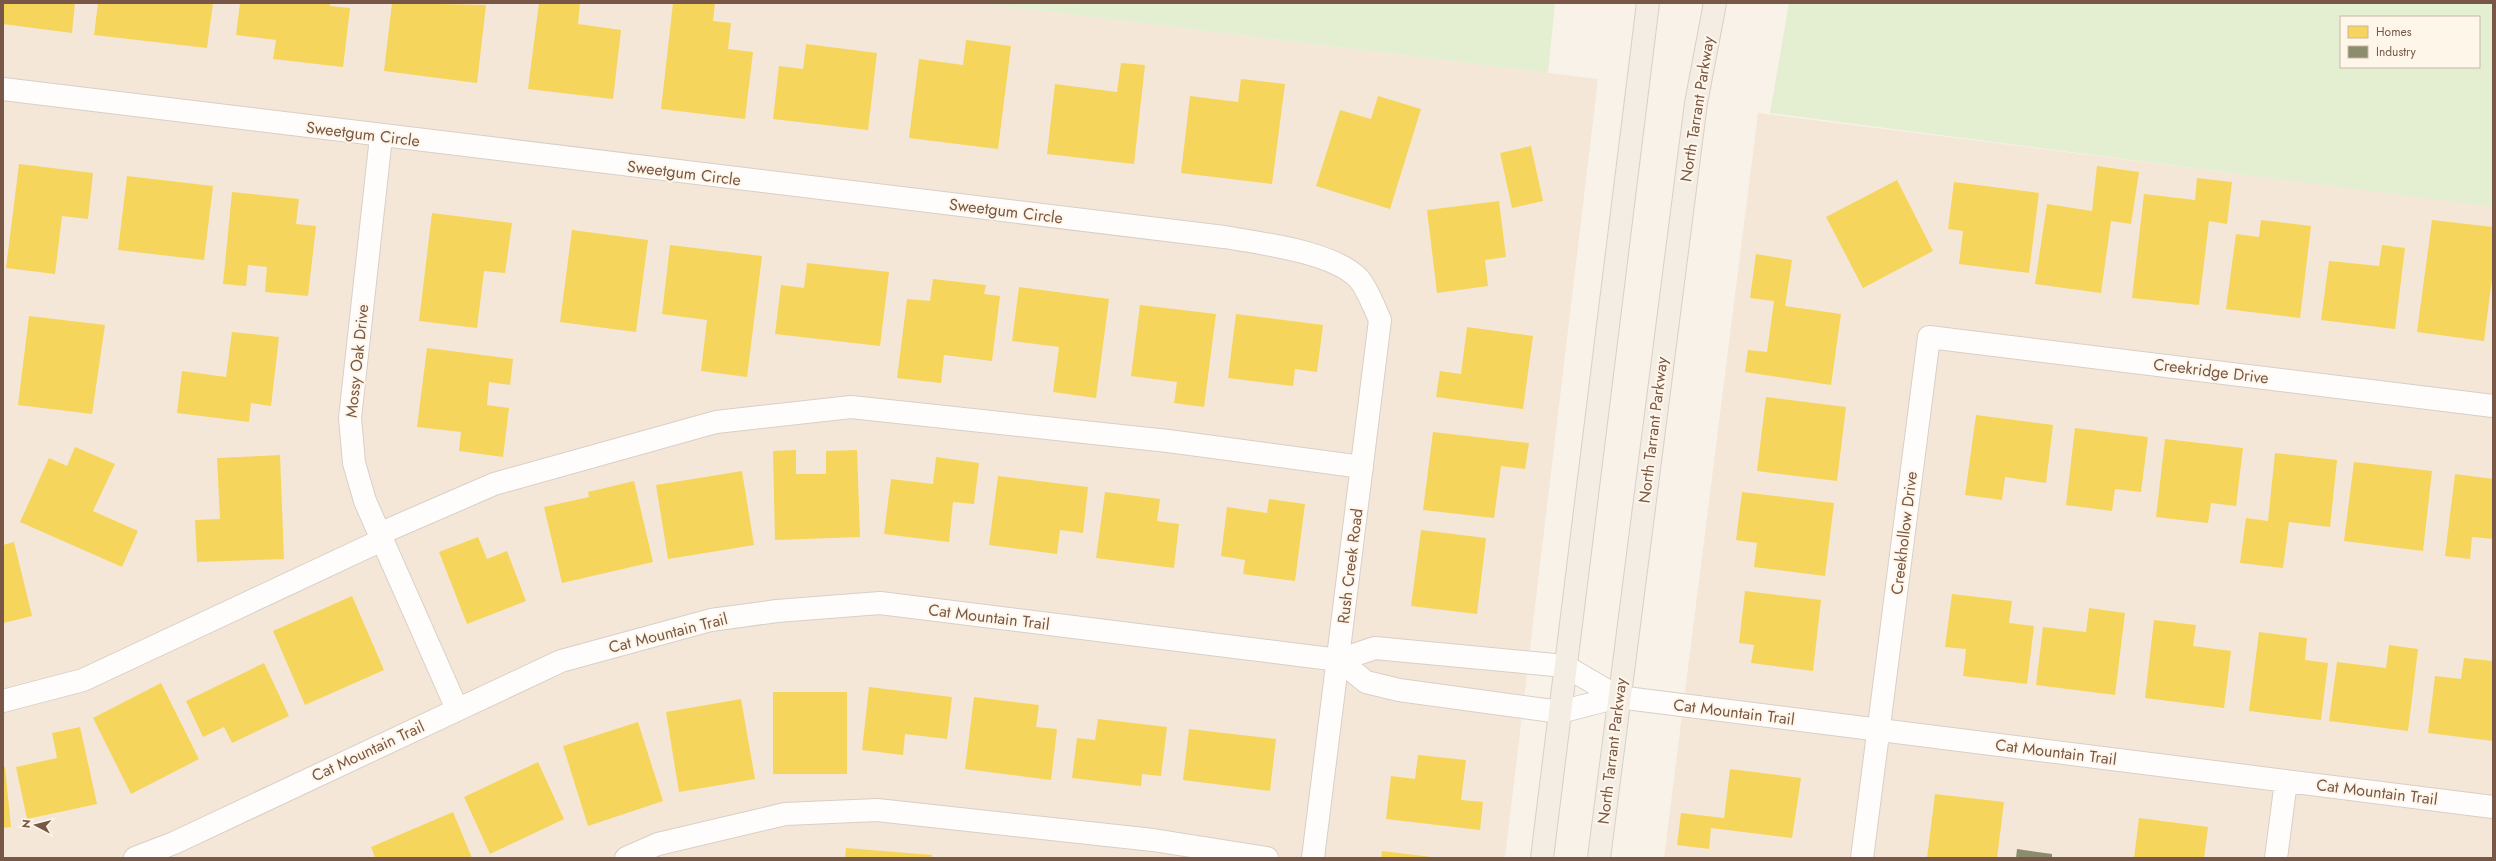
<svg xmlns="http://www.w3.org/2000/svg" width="2496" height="861" viewBox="0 0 2496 861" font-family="Jost,sans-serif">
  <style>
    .residential { fill: #f4e7d8 }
    .green { fill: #e4efd2; fill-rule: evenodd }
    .homes { fill: #f6d55c }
    .industry { fill: #8c8c6e }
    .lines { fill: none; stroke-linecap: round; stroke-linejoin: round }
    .minor-casing { stroke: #d9cfc6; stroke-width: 24 }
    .major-casing { stroke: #dacfc8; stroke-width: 24 }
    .minor { stroke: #fefdfc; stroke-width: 22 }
    .major { stroke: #f3ede4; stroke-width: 22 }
    .labels { text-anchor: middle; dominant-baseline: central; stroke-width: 4; stroke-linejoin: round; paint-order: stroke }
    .street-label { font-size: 16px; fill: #785746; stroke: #fff6ea }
  </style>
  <rect width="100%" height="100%" fill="#f8f2e8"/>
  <path class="residential" d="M 3,3 L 980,3 L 1598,79 L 1505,858 L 3,858 Z
    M 1758,113 L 2493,206 L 2493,858 L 1664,858 Z"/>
  <path class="green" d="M 980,3 L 1555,3 L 1548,73 Z
    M 1789,3 L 2493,3 L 2493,207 L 1770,113 ZM 2341,17 L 2479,17 L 2479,67 L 2341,67 Z"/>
  <path class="homes" d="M 3,3 L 75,3 L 72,33 L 3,24 Z
    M 98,3 L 213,3 L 207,48 L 94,35 Z
    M 240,3 L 330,3 L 330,6 L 350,8 L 343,67 L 273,59 L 276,40 L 236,35 Z
    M 392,3 L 486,5 L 477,83 L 384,71 Z
    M 539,3 L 580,3 L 578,24 L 621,30 L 613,99 L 528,89 Z
    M 673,3 L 715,3 L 713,21 L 731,23 L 728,49 L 753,52 L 745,119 L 661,109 Z
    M 966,40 L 1011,46 L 998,149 L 909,138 L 919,59 L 963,65 Z
    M 806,44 L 877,53 L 868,130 L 773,119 L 779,66 L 803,69 Z
    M 1121,63 L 1145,65 L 1134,164 L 1047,154 L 1055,84 L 1117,92 Z
    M 1241,79 L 1285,84 L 1272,184 L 1181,173 L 1190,96 L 1238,102 Z
    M 1378,96 L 1421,109 L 1390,209 L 1316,186 L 1340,110 L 1371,119 Z
    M 1531,146 L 1543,201 L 1512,208 L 1500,153 Z
    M 19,164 L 93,173 L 88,219 L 62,216 L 55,274 L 6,268 Z
    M 2097,166 L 2139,172 L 2131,224 L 2111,221 L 2101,293 L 2035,284 L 2047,204 L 2092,211 Z
    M 127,176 L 213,186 L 204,260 L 118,250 Z
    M 2197,178 L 2232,182 L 2227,224 L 2209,221 L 2199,305 L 2132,298 L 2144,194 L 2195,200 Z
    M 1897,180 L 1933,251 L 1863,288 L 1826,217 Z
    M 1954,182 L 2039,193 L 2029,273 L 1959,264 L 1963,231 L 1948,229 Z
    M 232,192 L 299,199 L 296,224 L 316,226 L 308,296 L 265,292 L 267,267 L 248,265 L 246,286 L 223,284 Z
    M 1499,201 L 1506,257 L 1485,260 L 1488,286 L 1437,293 L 1427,210 Z
    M 432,213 L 512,223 L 505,273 L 484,271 L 477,328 L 419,321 Z
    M 2261,220 L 2311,226 L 2300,318 L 2226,309 L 2236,234 L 2259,237 Z
    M 2432,220 L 2493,227 L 2493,271 L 2484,341 L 2417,332 Z
    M 572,230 L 648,240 L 636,332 L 560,322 Z
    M 670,245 L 762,256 L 747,377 L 701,371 L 707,320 L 662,314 Z
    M 2382,245 L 2405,248 L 2395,329 L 2321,320 L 2329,261 L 2379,266 Z
    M 1756,254 L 1792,260 L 1785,306 L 1841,314 L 1831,385 L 1745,372 L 1748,350 L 1767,352 L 1774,301 L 1750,298 Z
    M 807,263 L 889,272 L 880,346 L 775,334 L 781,285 L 804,288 Z
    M 933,279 L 986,285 L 984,294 L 1000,296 L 992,361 L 944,355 L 941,383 L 897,378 L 907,299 L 930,301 Z
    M 1019,287 L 1109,299 L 1096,398 L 1053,392 L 1059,347 L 1012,341 Z
    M 1140,305 L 1216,314 L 1204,407 L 1174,403 L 1177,382 L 1131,376 Z
    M 1236,314 L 1323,325 L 1317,372 L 1295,369 L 1293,386 L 1228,378 Z
    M 29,316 L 105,325 L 92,414 L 18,405 Z
    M 1467,327 L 1533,336 L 1523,409 L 1436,397 L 1440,371 L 1461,374 Z
    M 232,332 L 279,337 L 271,406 L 251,403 L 249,422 L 177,413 L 182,371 L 226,377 Z
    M 427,348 L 513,359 L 510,385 L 489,382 L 487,405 L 509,408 L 503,457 L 459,451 L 461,432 L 417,427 Z
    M 1766,397 L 1846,407 L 1837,481 L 1757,471 Z
    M 1976,415 L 2053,425 L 2046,483 L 2005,477 L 2002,500 L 1965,495 Z
    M 2075,428 L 2148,437 L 2141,492 L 2115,489 L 2112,511 L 2066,505 Z
    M 1433,432 L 1529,443 L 1525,469 L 1501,466 L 1494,518 L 1423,510 Z
    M 2165,439 L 2243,448 L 2236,506 L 2211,503 L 2208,523 L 2156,517 Z
    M 75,447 L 115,464 L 93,511 L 138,531 L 122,567 L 20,522 L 49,458 L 67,466 Z
    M 796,450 L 796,474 L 826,474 L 826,451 L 857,450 L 860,537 L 775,540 L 773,451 Z
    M 2275,453 L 2337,460 L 2330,527 L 2289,522 L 2283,568 L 2240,563 L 2246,518 L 2268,521 Z
    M 280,455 L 284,559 L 197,562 L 195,520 L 220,519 L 217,458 Z
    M 936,457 L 979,463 L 974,504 L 953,502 L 949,542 L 884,534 L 891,479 L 933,484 Z
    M 2354,462 L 2432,471 L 2423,551 L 2344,541 Z
    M 742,471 L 754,545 L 668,559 L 656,485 Z
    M 2455,474 L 2493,479 L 2493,539 L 2472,537 L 2470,559 L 2445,556 Z
    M 998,476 L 1088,487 L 1083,533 L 1060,530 L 1057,554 L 989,545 Z
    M 634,481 L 653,562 L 562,583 L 544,507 L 589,497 L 588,492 Z
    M 1105,492 L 1160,499 L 1157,521 L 1179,524 L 1174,568 L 1096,558 Z
    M 1742,492 L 1834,503 L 1825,576 L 1754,567 L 1757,543 L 1736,540 Z
    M 1269,499 L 1305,504 L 1295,581 L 1243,574 L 1245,560 L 1221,556 L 1227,507 L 1267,513 Z
    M 1421,530 L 1486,538 L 1477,614 L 1411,606 Z
    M 478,537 L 487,559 L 507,551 L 526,601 L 467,624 L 439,552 Z
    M 14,542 L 32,616 L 3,623 L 3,545 Z
    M 1745,591 L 1821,600 L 1813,671 L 1751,663 L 1754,645 L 1739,643 Z
    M 1952,594 L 2012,601 L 2009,623 L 2034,626 L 2027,684 L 1963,676 L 1966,649 L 1945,647 Z
    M 352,596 L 384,670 L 305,705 L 273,631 Z
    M 2089,608 L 2125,613 L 2115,695 L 2036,685 L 2043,627 L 2086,632 Z
    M 2154,620 L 2196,625 L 2193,646 L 2231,651 L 2224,708 L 2145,698 Z
    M 2259,632 L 2307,638 L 2305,660 L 2328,663 L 2321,720 L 2249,711 Z
    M 2389,645 L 2418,649 L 2408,731 L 2329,721 L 2337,662 L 2386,668 Z
    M 2464,658 L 2493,661 L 2493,741 L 2428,733 L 2435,676 L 2461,679 Z
    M 264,663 L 289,716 L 232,743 L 224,727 L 203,737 L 186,701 Z
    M 161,683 L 199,759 L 131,794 L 93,718 Z
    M 869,687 L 952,697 L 947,739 L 905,734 L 903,755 L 862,750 Z
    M 773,692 L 847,692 L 847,774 L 773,774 Z
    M 974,697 L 1039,705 L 1036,727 L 1057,729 L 1051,780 L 965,769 Z
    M 741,699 L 755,779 L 679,792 L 666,712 Z
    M 1098,719 L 1167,727 L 1161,776 L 1142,774 L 1141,786 L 1072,778 L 1077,738 L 1095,740 Z
    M 638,722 L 663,801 L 588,826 L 563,746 Z
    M 80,727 L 97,804 L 27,819 L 16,767 L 57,758 L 52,733 Z
    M 1189,729 L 1276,739 L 1270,791 L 1183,780 Z
    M 1418,755 L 1466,760 L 1461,800 L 1483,802 L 1480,830 L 1386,819 L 1391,776 L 1415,779 Z
    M 538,762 L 564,819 L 490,854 L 464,797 Z
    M 3,767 L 5,767 L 11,827 L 3,828 Z
    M 1730,769 L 1801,778 L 1792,838 L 1711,828 L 1709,849 L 1677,845 L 1681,813 L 1724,818 Z
    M 1935,794 L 2004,802 L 1997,858 L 1927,858 Z
    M 453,812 L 472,858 L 375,858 L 371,847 Z
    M 2139,818 L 2208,827 L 2204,858 L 2134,858 Z
    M 846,848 L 932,855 L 931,858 L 845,858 Z
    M 1382,851 L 1432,857 L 1432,858 L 1381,858 Z"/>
  <path class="industry" d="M 2017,849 L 2052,854 L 2052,858 L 2016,858 Z"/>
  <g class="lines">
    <defs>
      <path id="minor" d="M 3,89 L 1224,237 C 1260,243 1334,252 1359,279 C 1368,290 1374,307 1380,320 L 1313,858
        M 381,137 L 350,418 L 354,463 L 365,501 L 457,709
        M 379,534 L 494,484 L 716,422 L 851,407 L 1168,441 L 1362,467
        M 1339,660 L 1366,682 L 1399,690 L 1560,712 L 1618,697 L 2493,807
        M 3,701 L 83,680 L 382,540
        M 135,858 L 174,843 L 561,661 L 711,620 L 777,611 L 880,603 L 1339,660 L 1375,648 L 1565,666 L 1618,697
        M 626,858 L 658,844 L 785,814 L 877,810 L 1153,840 L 1267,858
        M 1862,858 L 1929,337 L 2493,406
        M 2276,858 L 2286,781"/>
      <path id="major" d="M 1542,858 L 1648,3
        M 1599,858 L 1696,103 L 1715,3"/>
    </defs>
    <use href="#minor" class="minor-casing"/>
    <use href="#major" class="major-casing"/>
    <use href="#minor" class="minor"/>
    <use href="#major" class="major"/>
  </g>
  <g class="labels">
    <g class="street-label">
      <text transform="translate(1697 109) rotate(-81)">North Tarrant Parkway</text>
      <text transform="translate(363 134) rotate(7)">Sweetgum Circle</text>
      <text transform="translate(684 173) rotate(7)">Sweetgum Circle</text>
      <text transform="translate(1006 211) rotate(7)">Sweetgum Circle</text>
      <text transform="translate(357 361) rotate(-84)">Mossy Oak Drive</text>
      <text transform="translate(2211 371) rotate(7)">Creekridge Drive</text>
      <text transform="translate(1653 430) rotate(-83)">North Tarrant Parkway</text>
      <text transform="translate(1904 533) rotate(-83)">Creekhollow Drive</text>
      <text transform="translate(1350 566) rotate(-83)">Rush Creek Road</text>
      <text transform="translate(989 617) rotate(7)">Cat Mountain Trail</text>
      <text transform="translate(668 633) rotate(-14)">Cat Mountain Trail</text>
      <text transform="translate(1734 712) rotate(7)">Cat Mountain Trail</text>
      <text transform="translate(368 751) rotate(-25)">Cat Mountain Trail</text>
      <text transform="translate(1612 751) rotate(-83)">North Tarrant Parkway</text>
      <text transform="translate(2056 752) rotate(7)">Cat Mountain Trail</text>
      <text transform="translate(2377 792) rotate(7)">Cat Mountain Trail</text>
    </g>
  </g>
  <rect width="2496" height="861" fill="none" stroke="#785746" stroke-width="8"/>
  <rect x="2340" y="16" width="140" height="52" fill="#fff6ea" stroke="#c9b6a8"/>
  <rect x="2348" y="26" width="20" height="12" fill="#f6d55c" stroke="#c9b6a8"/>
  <text x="2376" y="36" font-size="12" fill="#785746">Homes</text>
  <rect x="2348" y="46" width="20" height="12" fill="#8c8c6e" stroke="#c9b6a8"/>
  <text x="2376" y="56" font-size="12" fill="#785746">Industry</text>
  <g transform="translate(36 825) rotate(277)" stroke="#fff6ea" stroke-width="3" paint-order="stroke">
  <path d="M0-3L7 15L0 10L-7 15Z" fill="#785746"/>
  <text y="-6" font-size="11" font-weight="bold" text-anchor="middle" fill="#785746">N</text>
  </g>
</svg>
